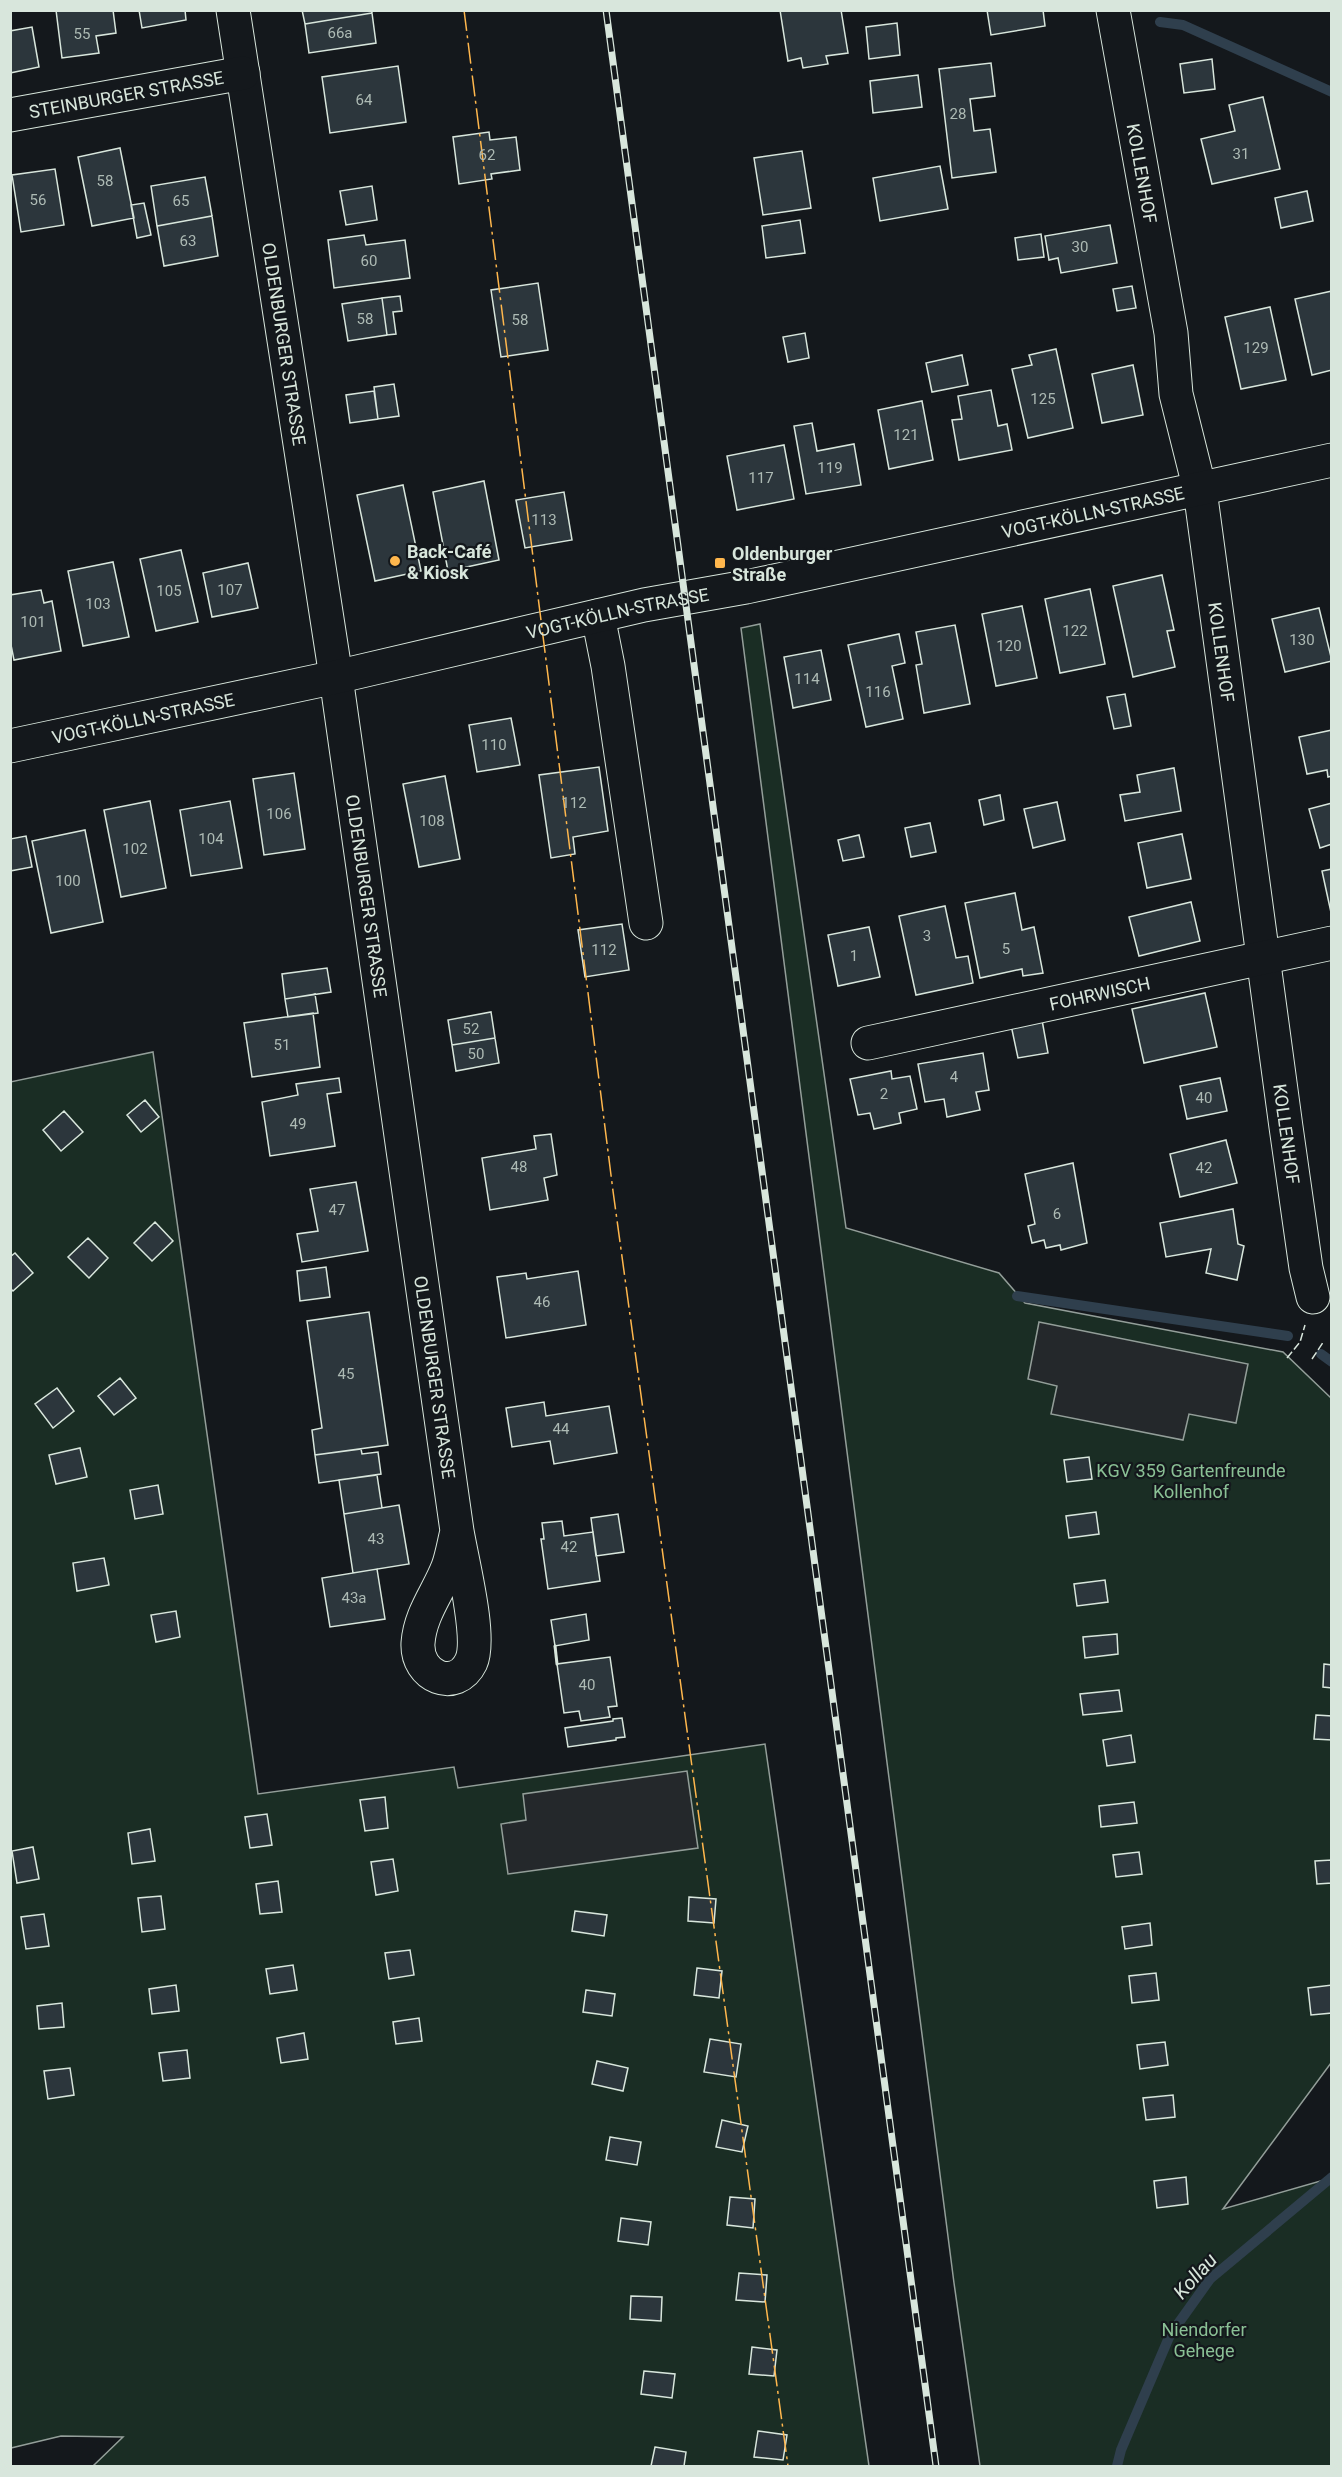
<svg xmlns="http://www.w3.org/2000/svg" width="1342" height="2477" viewBox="0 0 1342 2477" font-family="Roboto,sans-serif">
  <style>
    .green { fill: #1a2d24; stroke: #939e99; stroke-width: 1.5 }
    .parking { fill: #24282b; stroke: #939e99; stroke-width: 1.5 }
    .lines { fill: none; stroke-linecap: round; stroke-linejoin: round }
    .stream { stroke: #2f3f4d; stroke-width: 10 }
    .building { fill: #2c363c; stroke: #d8e6dc; stroke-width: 1.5 }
    .minor-casing { stroke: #d8e6dc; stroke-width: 35 }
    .minor { stroke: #14181c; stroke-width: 33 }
    .rail-casing { stroke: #d8e6dc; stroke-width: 7 }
    .rail { stroke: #14181c; stroke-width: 4.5; stroke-dasharray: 14; stroke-linecap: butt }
    .fence { stroke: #d8e6dc; stroke-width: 1.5; stroke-dasharray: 8 3; stroke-linecap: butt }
    .wall { stroke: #d8e6dc; stroke-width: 3 }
    .power { stroke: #ffb74d; stroke-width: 1.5; stroke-dasharray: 21 4.5 3 4.5; stroke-linecap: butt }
    .poi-dot { fill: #ffb74d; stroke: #14181c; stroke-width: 2 }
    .labels { text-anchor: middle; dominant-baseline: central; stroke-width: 4.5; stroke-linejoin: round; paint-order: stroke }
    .number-label { font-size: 15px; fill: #adbab4 }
    .street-label { font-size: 18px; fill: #d8e6dc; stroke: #14181c }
    .poi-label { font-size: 18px; font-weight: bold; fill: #d8e6dc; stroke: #14181c; text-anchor: start }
    .park-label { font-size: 18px; fill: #8ac095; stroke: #14181c }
    .water-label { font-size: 20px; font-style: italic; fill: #d8e6dc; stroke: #14181c }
  </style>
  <rect width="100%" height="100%" fill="#14181c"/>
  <path class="green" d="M 760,624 L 846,1228 L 999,1273 L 1025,1303 L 1283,1352 L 1331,1398 L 1331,2063 L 1223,2209 L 1331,2178 L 1331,2466 L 980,2466 L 954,2283 L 741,628 Z
    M 153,1052 L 258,1794 L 454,1767 L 458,1788 L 765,1744 L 869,2466 L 93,2466 L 123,2437 L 61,2436 L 11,2448 L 10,1082 Z"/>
  <path class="parking" d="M 1039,1322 L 1248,1364 L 1236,1423 L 1189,1414 L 1183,1440 L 1051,1414 L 1057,1386 L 1028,1379 Z
    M 687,1771 L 698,1848 L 508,1874 L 501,1824 L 526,1820 L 523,1794 Z"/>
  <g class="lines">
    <path class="stream" d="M 1160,22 L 1183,25 L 1332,92
      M 1017,1296 L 1288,1336
      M 1321,1354 L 1332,1362
      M 1117,2466 L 1121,2450 L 1170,2335 L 1210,2279 L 1332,2177"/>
  </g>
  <path class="building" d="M 56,10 L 113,10 L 116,33 L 96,36 L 99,53 L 62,58 Z
    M 139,10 L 185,10 L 186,20 L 142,28 Z
    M 302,10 L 371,10 L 372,13 L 305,24 Z
    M 780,10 L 841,10 L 848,53 L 826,56 L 828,64 L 803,68 L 801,58 L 788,61 Z
    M 987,10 L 1043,10 L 1045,26 L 991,35 Z
    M 372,13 L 376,43 L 309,53 L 305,24 Z
    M 897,23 L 900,55 L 869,59 L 866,27 Z
    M 32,27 L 39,67 L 10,73 L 10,31 Z
    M 1212,59 L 1215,89 L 1184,93 L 1180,64 Z
    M 991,63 L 995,96 L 970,99 L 974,131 L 990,129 L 996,172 L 952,178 L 939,69 Z
    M 398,66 L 406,122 L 330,133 L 322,77 Z
    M 918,75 L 922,107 L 873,113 L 870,81 Z
    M 1263,97 L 1280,169 L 1212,184 L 1201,139 L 1235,131 L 1229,105 Z
    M 489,132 L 490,140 L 516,137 L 520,170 L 491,174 L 492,179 L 459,184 L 453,137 Z
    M 120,148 L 134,218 L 92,226 L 78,157 Z
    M 802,151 L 811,208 L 763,215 L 754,158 Z
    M 940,166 L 948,209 L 880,221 L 873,178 Z
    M 55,169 L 64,225 L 21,232 L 12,175 Z
    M 205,177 L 212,216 L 157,226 L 151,186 Z
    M 372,186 L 377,220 L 346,225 L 340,191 Z
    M 1307,191 L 1313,221 L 1281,228 L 1275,198 Z
    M 144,203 L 151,235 L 137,238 L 131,205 Z
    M 212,216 L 218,256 L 164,266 L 157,226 Z
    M 800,220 L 805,253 L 766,258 L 762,226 Z
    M 1110,225 L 1117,263 L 1061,273 L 1058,258 L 1049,260 L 1045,236 Z
    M 1041,234 L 1044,257 L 1018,260 L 1015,238 Z
    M 364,235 L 366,245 L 405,240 L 410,278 L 334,288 L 328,240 Z
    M 538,283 L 548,350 L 501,357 L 491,290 Z
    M 1132,286 L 1136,308 L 1117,311 L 1113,289 Z
    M 1332,291 L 1332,370 L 1312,375 L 1295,299 Z
    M 400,296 L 402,311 L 393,312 L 396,334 L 387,335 L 382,298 Z
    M 382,298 L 387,335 L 348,341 L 342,304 Z
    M 1270,307 L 1286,380 L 1241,389 L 1225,317 Z
    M 805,333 L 809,358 L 788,362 L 783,337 Z
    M 1056,349 L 1073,428 L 1028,438 L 1012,369 L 1032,365 L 1029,355 Z
    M 962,355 L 968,385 L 932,392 L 926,363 Z
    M 1133,365 L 1143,415 L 1102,423 L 1092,374 Z
    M 394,384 L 399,416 L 378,419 L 374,387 Z
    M 991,390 L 998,426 L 1007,424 L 1012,450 L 959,460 L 952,420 L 962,419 L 958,396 Z
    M 374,391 L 378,419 L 350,423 L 346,395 Z
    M 922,401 L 933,460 L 889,469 L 878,410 Z
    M 812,423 L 817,451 L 854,444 L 861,485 L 806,494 L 794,426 Z
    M 784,445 L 794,499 L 737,510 L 727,456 Z
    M 484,481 L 499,560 L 448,571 L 433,492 Z
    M 403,485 L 421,571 L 375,581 L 357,495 Z
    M 564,492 L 572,540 L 525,548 L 516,500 Z
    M 181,550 L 198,622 L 156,631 L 140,559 Z
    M 113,562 L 129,637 L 83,646 L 68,571 Z
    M 248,563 L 258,608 L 212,617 L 203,573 Z
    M 1162,575 L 1174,630 L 1167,631 L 1175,667 L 1133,677 L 1113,586 Z
    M 1090,589 L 1105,664 L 1060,673 L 1045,599 Z
    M 41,590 L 44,603 L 52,601 L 61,651 L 14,660 L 10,640 L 10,595 Z
    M 1022,606 L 1037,678 L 996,686 L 982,614 Z
    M 1319,608 L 1332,661 L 1285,672 L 1272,619 Z
    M 955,625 L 970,704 L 924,713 L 916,665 L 922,664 L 916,632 Z
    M 899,634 L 905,663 L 892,666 L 903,719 L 866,727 L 848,645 Z
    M 821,650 L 831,700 L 793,708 L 784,657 Z
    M 1125,694 L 1131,726 L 1114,729 L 1107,697 Z
    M 511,718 L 520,765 L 477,772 L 469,725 Z
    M 1332,730 L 1332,776 L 1328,777 L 1327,770 L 1307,774 L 1299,737 Z
    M 599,767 L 608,831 L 573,837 L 575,854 L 551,858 L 539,775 Z
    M 1174,768 L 1181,811 L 1125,821 L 1120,795 L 1140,792 L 1137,775 Z
    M 294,773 L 305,849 L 264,855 L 253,779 Z
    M 445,776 L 460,859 L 419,867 L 403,784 Z
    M 1000,795 L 1004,820 L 984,825 L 979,800 Z
    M 150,801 L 166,888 L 121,897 L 104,810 Z
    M 230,801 L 242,868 L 191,876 L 180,810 Z
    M 1057,802 L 1065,840 L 1033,848 L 1024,809 Z
    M 1332,803 L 1332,844 L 1320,848 L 1309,809 Z
    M 930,823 L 936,852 L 911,857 L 905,828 Z
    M 85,830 L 103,922 L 51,933 L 32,841 Z
    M 1182,834 L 1191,879 L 1147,888 L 1138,843 Z
    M 859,835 L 864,857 L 843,861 L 838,840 Z
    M 26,836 L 32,867 L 10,871 L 10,839 Z
    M 1332,869 L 1332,917 L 1322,871 Z
    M 1015,893 L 1022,930 L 1034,927 L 1043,973 L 1023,976 L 1022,969 L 980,978 L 965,903 Z
    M 1191,902 L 1200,941 L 1139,956 L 1129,917 Z
    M 945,906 L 956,958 L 968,956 L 973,983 L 916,995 L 899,916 Z
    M 622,924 L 629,970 L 585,977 L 578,930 Z
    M 869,927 L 880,977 L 838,986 L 828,935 Z
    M 327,968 L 331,992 L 285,999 L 282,974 Z
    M 1205,993 L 1217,1047 L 1144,1063 L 1132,1009 Z
    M 315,994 L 318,1013 L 288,1017 L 285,999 Z
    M 491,1012 L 495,1038 L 452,1045 L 448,1020 Z
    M 313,1013 L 320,1067 L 252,1077 L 244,1023 Z
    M 1042,1020 L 1048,1053 L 1018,1058 L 1011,1025 Z
    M 495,1038 L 499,1063 L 456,1071 L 452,1045 Z
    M 983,1053 L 989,1090 L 976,1092 L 980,1110 L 947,1117 L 944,1099 L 925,1102 L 918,1064 Z
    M 891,1071 L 892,1079 L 910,1076 L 917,1109 L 899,1113 L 901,1123 L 874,1129 L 870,1113 L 858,1115 L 850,1079 Z
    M 339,1078 L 341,1092 L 327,1094 L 335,1146 L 270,1156 L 262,1102 L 298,1095 L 296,1084 Z
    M 1220,1078 L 1227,1111 L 1187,1119 L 1180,1086 Z
    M 145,1100 L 159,1117 L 141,1132 L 127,1115 Z
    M 64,1111 L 83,1132 L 61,1151 L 43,1130 Z
    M 551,1134 L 557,1175 L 544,1178 L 548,1200 L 490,1210 L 482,1158 L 536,1149 L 534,1136 Z
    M 1226,1140 L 1237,1183 L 1180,1197 L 1170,1154 Z
    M 1073,1163 L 1087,1243 L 1061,1250 L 1060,1245 L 1046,1248 L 1044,1240 L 1032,1243 L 1028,1226 L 1035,1224 L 1025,1174 Z
    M 356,1182 L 368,1251 L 302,1262 L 297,1234 L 318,1231 L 310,1189 Z
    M 1233,1209 L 1238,1244 L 1244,1246 L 1237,1280 L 1206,1273 L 1211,1249 L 1166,1257 L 1160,1223 Z
    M 155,1222 L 173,1241 L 152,1261 L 134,1243 Z
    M 88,1238 L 108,1258 L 89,1278 L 68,1257 Z
    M 15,1253 L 33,1273 L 13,1291 L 10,1288 L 10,1257 Z
    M 326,1267 L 330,1297 L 300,1301 L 297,1271 Z
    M 578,1271 L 586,1325 L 506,1338 L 497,1277 L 526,1273 L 527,1279 Z
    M 369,1312 L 388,1445 L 315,1455 L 312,1430 L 322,1428 L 307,1321 Z
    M 120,1378 L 136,1398 L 114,1415 L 98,1396 Z
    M 57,1388 L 74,1411 L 53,1428 L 35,1404 Z
    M 544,1402 L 546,1416 L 609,1406 L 617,1453 L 554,1464 L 550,1441 L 512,1447 L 506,1408 Z
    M 80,1448 L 87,1477 L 56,1484 L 49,1455 Z
    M 361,1449 L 362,1454 L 378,1452 L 381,1474 L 319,1483 L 315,1455 Z
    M 1089,1457 L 1092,1479 L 1067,1482 L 1064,1460 Z
    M 377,1475 L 382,1508 L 344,1514 L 339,1480 Z
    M 158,1485 L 163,1514 L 135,1519 L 130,1490 Z
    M 399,1505 L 409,1564 L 353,1573 L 344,1514 Z
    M 1096,1512 L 1099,1534 L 1069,1538 L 1066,1516 Z
    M 618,1514 L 624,1552 L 596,1556 L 591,1518 Z
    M 562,1521 L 564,1536 L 593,1532 L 600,1581 L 548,1589 L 541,1539 L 544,1539 L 542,1523 Z
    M 104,1558 L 109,1585 L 77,1591 L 73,1563 Z
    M 377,1569 L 385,1619 L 330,1627 L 322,1578 Z
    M 1105,1580 L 1108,1602 L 1077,1606 L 1074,1584 Z
    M 176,1611 L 180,1637 L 156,1642 L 151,1615 Z
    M 586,1614 L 589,1640 L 555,1646 L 551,1620 Z
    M 1117,1634 L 1118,1654 L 1085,1658 L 1083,1637 Z
    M 610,1657 L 617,1706 L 608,1707 L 610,1717 L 581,1721 L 579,1711 L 564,1713 L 557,1664 Z
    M 1324,1664 L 1332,1665 L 1332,1688 L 1323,1687 Z
    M 1119,1690 L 1122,1711 L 1083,1715 L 1080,1694 Z
    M 1316,1715 L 1332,1716 L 1332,1740 L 1314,1739 Z
    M 622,1718 L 625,1737 L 616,1738 L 616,1740 L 568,1747 L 565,1728 L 613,1721 L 613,1719 Z
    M 1131,1735 L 1135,1762 L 1107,1766 L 1103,1740 Z
    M 385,1797 L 388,1828 L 365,1831 L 360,1800 Z
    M 1134,1802 L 1137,1823 L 1101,1827 L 1099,1806 Z
    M 267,1814 L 272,1845 L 250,1848 L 245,1817 Z
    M 150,1829 L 155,1861 L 132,1864 L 128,1833 Z
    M 33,1847 L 39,1879 L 17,1883 L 12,1851 Z
    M 1139,1852 L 1142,1874 L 1116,1877 L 1113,1855 Z
    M 393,1859 L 398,1891 L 376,1895 L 371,1862 Z
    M 1332,1860 L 1332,1883 L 1317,1884 L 1315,1861 Z
    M 278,1881 L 282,1912 L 260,1914 L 256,1884 Z
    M 161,1896 L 165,1929 L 142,1932 L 138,1898 Z
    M 689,1897 L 716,1899 L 714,1923 L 688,1921 Z
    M 575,1911 L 607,1915 L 604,1936 L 572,1931 Z
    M 44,1914 L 49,1946 L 26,1949 L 21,1917 Z
    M 1150,1923 L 1152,1945 L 1125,1949 L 1122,1927 Z
    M 410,1950 L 414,1975 L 389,1979 L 385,1953 Z
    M 293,1965 L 297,1990 L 270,1994 L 266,1969 Z
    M 697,1968 L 722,1971 L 719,1998 L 694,1995 Z
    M 1156,1973 L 1159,2000 L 1132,2003 L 1129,1976 Z
    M 176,1985 L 179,2011 L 152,2014 L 149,1989 Z
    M 1332,1985 L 1332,2013 L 1311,2015 L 1308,1988 Z
    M 586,1990 L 615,1994 L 612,2016 L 583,2012 Z
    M 62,2003 L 64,2027 L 39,2029 L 37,2006 Z
    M 419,2018 L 422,2041 L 396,2044 L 393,2022 Z
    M 304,2033 L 308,2059 L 281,2063 L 277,2038 Z
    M 710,2039 L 741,2044 L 736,2077 L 704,2072 Z
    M 1165,2042 L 1168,2065 L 1140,2069 L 1137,2045 Z
    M 187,2050 L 190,2078 L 163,2081 L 159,2053 Z
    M 597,2061 L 628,2068 L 623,2091 L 592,2084 Z
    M 70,2068 L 74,2095 L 48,2099 L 44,2071 Z
    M 1173,2095 L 1175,2117 L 1146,2120 L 1143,2098 Z
    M 722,2120 L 748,2126 L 742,2152 L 716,2147 Z
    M 610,2137 L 641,2142 L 637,2165 L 606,2160 Z
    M 1186,2177 L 1188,2204 L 1157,2208 L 1154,2181 Z
    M 730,2197 L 755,2199 L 753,2228 L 727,2225 Z
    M 621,2218 L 651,2222 L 648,2245 L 618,2241 Z
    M 739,2273 L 767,2275 L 765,2302 L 736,2300 Z
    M 631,2296 L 662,2297 L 661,2321 L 630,2319 Z
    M 752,2347 L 777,2350 L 774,2376 L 749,2374 Z
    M 644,2371 L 675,2374 L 672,2398 L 641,2394 Z
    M 758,2431 L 787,2435 L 783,2460 L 754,2457 Z
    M 655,2447 L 686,2452 L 684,2466 L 651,2466 Z"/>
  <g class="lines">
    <defs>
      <g id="minor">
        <path id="s1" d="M 233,10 L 336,677 L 457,1531 C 454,1543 452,1556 448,1567 C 438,1593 420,1614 418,1643 C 416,1677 456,1693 471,1662 C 482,1638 462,1561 457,1531"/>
        <path id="s2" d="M 1113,10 L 1171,333 L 1176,394 L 1200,490 L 1286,1127 L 1306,1268 L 1313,1297"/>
        <path id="s3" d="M 10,115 L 243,73"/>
        <path d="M 598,616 L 608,666 L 646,923"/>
        <path id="s4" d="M 10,746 L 336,677 L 644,605 L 746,587 L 1332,460"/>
        <path id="s5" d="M 868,1043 L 1332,943"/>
      </g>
    </defs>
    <use href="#minor" class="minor-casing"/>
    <use href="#minor" class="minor"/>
    <defs>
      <path id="rail" d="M 606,10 L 936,2466"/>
    </defs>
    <use href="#rail" class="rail-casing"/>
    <use href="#rail" class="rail"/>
    <path class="fence" d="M 1287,1358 L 1300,1342 L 1305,1325
      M 1312,1359 L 1324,1341"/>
    <path class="wall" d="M 555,1646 L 557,1664"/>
    <path class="power" d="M 464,10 L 613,1191 L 788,2466"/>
  </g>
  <g class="poi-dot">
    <circle cx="395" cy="561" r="6"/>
    <rect x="714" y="557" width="12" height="12" rx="3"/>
  </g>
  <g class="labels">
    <g class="number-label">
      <text x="340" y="33">66a</text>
      <text x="82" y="34">55</text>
      <text x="364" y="100">64</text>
      <text x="958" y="114">28</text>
      <text x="1241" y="154">31</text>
      <text x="487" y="155">62</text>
      <text x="105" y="181">58</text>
      <text x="38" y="200">56</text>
      <text x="181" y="201">65</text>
      <text x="188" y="241">63</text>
      <text x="1080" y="247">30</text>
      <text x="369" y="261">60</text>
      <text x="365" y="319">58</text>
      <text x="520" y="320">58</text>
      <text x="1256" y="348">129</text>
      <text x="1043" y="399">125</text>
      <text x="906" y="435">121</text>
      <text x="830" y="468">119</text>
      <text x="761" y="478">117</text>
      <text x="544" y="520">113</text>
      <text x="230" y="590">107</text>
      <text x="169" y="591">105</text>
      <text x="98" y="604">103</text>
      <text x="33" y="622">101</text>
      <text x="1075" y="631">122</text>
      <text x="1302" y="640">130</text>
      <text x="1009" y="646">120</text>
      <text x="807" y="679">114</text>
      <text x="878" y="692">116</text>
      <text x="494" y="745">110</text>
      <text x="574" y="803">112</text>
      <text x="279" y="814">106</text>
      <text x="432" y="821">108</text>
      <text x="211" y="839">104</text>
      <text x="135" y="849">102</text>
      <text x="68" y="881">100</text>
      <text x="927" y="936">3</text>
      <text x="1006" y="949">5</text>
      <text x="604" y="950">112</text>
      <text x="854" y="956">1</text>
      <text x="471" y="1029">52</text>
      <text x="282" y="1045">51</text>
      <text x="476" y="1054">50</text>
      <text x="954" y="1077">4</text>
      <text x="884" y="1094">2</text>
      <text x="1204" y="1098">40</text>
      <text x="298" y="1124">49</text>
      <text x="519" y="1167">48</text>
      <text x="1204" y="1168">42</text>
      <text x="337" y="1210">47</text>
      <text x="1057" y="1214">6</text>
      <text x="542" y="1302">46</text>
      <text x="346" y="1374">45</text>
      <text x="561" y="1429">44</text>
      <text x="376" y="1539">43</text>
      <text x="569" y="1547">42</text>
      <text x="354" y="1598">43a</text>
      <text x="587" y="1685">40</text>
    </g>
    <g class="street-label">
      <text stroke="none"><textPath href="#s3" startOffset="118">STEINBURGER STRASSE</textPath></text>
      <text stroke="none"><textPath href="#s2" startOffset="166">KOLLENHOF</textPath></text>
      <text stroke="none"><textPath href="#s1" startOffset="338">OLDENBURGER STRASSE</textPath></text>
      <text stroke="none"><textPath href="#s4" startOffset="1108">VOGT-KÖLLN-STRASSE</textPath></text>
      <text stroke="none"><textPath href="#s4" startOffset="622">VOGT-KÖLLN-STRASSE</textPath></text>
      <text stroke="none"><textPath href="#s2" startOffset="652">KOLLENHOF</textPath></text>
      <text stroke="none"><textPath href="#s4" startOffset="136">VOGT-KÖLLN-STRASSE</textPath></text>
      <text stroke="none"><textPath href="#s1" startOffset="896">OLDENBURGER STRASSE</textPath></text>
      <text stroke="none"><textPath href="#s5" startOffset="237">FOHRWISCH</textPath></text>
      <text stroke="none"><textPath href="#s2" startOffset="1138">KOLLENHOF</textPath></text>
      <text stroke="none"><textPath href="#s1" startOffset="1382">OLDENBURGER STRASSE</textPath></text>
    </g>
    <g class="poi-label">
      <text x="407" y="551">Back-Café<tspan x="407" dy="21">&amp; Kiosk</tspan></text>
      <text x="732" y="553">Oldenburger<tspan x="732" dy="21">Straße</tspan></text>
    </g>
    <g class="park-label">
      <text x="1191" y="1470">KGV 359 Gartenfreunde<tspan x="1191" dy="21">Kollenhof</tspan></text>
      <text x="1204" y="2329">Niendorfer<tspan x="1204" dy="21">Gehege</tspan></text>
    </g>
    <g class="water-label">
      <text transform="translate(1195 2276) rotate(-48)">Kollau</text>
    </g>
  </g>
  <rect width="1342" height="2477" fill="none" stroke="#d8e6dc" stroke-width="24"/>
</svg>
